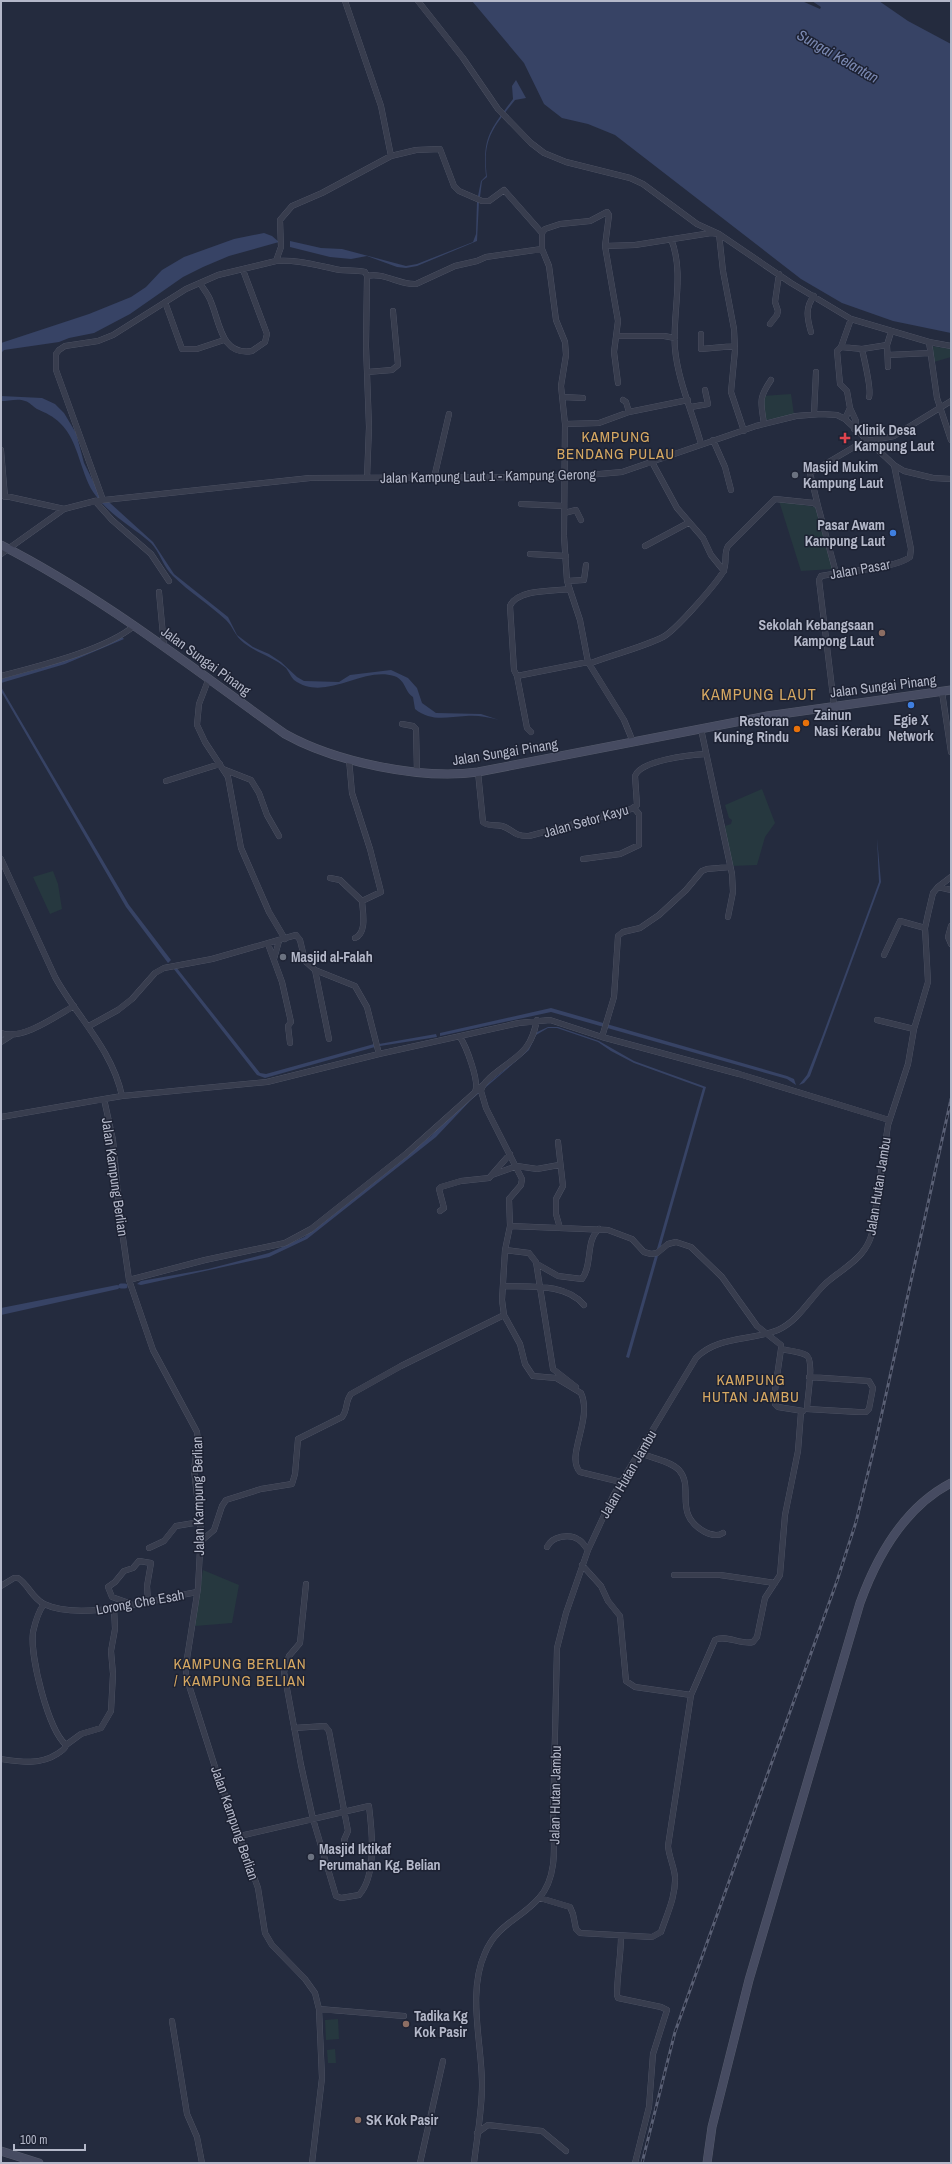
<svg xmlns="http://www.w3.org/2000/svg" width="952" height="2164" viewBox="0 0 952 2164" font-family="'Archivo Narrow',sans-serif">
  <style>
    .green { fill: #26383f }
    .water { fill: #374365 }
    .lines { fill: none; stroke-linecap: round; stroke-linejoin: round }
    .canal { stroke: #374365; stroke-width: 5 }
    .street-casing { stroke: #565b6c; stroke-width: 6 }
    .secondary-casing { stroke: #565b6c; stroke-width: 9 }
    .street { stroke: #383d4e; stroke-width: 5.5 }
    .secondary { stroke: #464b61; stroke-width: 8 }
    .rail-casing { stroke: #5a6075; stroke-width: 3 }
    .rail { stroke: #1d2233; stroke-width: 1.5; stroke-dasharray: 4.5; stroke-linecap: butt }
    .health-dot { fill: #e0444e; stroke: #1d2233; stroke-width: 1.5 }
    .worship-dot { fill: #6b7280; stroke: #1d2233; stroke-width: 1.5 }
    .shop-dot { fill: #3f7fe0; stroke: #1d2233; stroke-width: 1.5 }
    .education-dot { fill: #8d6e63; stroke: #1d2233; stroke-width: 1.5 }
    .food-dot { fill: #e8710a; stroke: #1d2233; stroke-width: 1.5 }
    .labels { text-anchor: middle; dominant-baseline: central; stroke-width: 3; stroke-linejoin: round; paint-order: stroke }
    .poi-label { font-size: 14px; font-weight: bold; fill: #b4b8c9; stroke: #1d2233; text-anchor: start }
    .street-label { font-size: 14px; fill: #b4b8c9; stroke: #1d2233 }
    .water-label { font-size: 15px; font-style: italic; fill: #7b89b2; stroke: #1d2233 }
    .neighbourhood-label { font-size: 15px; letter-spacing: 1px; fill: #d6a862; stroke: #1d2233 }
    .quarter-label { font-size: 16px; letter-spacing: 1px; fill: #d6a862; stroke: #1d2233 }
  </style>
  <rect width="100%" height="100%" fill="#242b3e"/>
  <path class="green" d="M 930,346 L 951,349 L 951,357 L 934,362 Z
    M 791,394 L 794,415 L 766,420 L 762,396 Z
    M 779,501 L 815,507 L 818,510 L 833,569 L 801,571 Z
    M 762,789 L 775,823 L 765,837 L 757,865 L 731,866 L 725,826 L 731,824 L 732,820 L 729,818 L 725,805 Z
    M 53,871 L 58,884 L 62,909 L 50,914 L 33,877 Z
    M 203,1570 L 239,1585 L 232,1623 L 195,1626 Z
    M 338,2019 L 339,2039 L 326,2040 L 325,2020 Z
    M 335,2049 L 336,2063 L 328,2063 L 327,2050 Z"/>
  <path class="water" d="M 472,1 L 802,1 L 820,9 L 821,7 L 812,1 L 879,1 L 908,21 L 951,44 L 951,333 L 893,321 L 842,303 L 801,279 L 615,135 L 588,124 L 562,118 L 544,104 L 524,63 Z
    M 516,80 L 526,98 L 515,100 C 493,128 482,139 487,177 L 482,181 L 480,197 L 478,196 L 481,181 L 486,176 C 482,137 491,129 513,99 L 512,86 Z
    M 477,201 L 479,201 L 477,241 L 417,266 L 406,268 L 397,267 L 367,256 L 351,259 L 330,257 L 290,247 L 290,241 L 321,248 L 342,249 L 406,266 L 417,264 L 473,242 L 476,234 Z
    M 264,233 L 272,236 L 279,242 L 229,256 L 203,267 L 183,277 L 130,314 L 94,333 L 69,338 L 59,342 L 4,350 L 1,353 L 1,343 L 89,314 L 131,297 L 146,287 L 162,270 L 184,257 L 234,239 Z
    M 1,396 L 42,398 L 55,404 L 64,413 L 76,433 L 84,463 L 99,493 L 153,542 L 174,574 L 228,617 L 237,635 L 253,647 L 269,654 L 281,662 L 297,677 L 304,681 L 339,682 L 350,675 L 391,670 L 408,678 L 417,688 L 422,703 L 436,713 L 481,714 L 499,720 C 488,717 477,715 466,716 C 447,717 431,722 415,709 L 413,697 C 404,691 406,680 394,676 C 362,666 325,703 294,680 C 291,677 289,672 286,668 C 274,657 257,653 244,643 C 234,635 234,628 226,620 C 209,604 189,592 173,576 C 163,567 160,552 151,543 C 133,527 111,516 96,496 C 80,476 80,442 60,423 C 53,416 46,413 37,409 C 33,407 30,402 25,401 C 19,398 8,401 1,401 Z
    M 122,637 L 124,639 L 65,664 L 1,683 L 1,679 L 42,668 Z
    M 1,687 L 129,905 L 171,960 L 168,963 L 126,907 L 1,691 Z
    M 877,838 L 881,882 L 810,1076 L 804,1083 L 799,1085 L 807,1075 L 822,1037 L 879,882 Z
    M 176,967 L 260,1073 L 266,1074 L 374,1044 L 375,1047 L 265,1078 L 257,1075 L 173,968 Z
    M 551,1008 L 787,1076 L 794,1079 L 796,1085 L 787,1079 L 551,1012 L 440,1036 L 440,1033 Z
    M 548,1027 L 558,1027 L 599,1041 L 634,1061 L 706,1087 L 629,1358 L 626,1357 L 703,1088 L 634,1063 L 611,1051 L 598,1042 L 557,1028 L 548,1028 L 536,1035 L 529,1050 L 471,1100 L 436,1137 L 307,1239 L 269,1257 L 141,1285 L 137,1284 L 141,1281 L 208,1269 L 269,1253 L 304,1237 L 431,1136 L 450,1115 L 515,1061 L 535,1033 Z
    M 436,1034 L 437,1037 L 380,1046 L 379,1044 Z
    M 117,1285 L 121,1286 L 118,1289 L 1,1315 L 1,1308 Z"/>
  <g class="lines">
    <path class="canal" d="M 121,1286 L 125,1286"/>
    <defs>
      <path id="street" d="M 345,1 L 381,106 L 391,156
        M 418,1 L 463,58 L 498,109 L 531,143 L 544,153 L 566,162 L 630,178 L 643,184 L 697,224 L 719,234 L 723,271 L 734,329 L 735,350 L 731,392 L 744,431
        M 671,239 C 685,273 672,314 675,349 C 678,381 693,414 701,444
        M 605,246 L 635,245 L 711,233 L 719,234 L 791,283 L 851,319 L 929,342 L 937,398 L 951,440
        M 276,261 C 297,259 319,266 340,270 C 349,271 357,270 365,272 L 367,276 L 366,346 L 369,427 L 367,478
        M 367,276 C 384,272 399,285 416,284 L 455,266 L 477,261 L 486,257 L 542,249
        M 200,283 C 203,289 209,295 211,302 C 220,323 221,356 252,351 L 265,342 L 267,334 L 243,270
        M 165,302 L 182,349 L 197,349 L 224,340
        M 770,324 L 777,315 L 778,311 L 775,302 L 779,274
        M 811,332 C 807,318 805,307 814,296
        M 701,334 L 701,349 L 735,346
        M 617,336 L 664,336 L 675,338
        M 929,342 L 951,346
        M 887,345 L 888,367
        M 841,347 L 862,349 L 887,345 L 891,332
        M 862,349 C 864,359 872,390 869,397
        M 888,355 L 930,353
        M 367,372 L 392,370 L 398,365 L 393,311
        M 618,383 L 614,352 L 618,321 L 605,246 L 609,215 L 607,212 L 590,221 L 560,224 L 545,229 L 542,233 L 542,249 L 549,266 L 556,320 L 565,342 L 566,355 L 561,386 L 565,424 L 564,536 L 567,581 L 580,620 L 588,662 L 624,720 L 633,742
        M 563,397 L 583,398
        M 623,400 L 626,402 L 629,412
        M 691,407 L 708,404 L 705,390
        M 850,408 L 856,421 L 854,429
        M 814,414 L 816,372
        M 845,419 L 850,408 L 847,391 L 840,384 L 837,351 L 841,347 L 851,319
        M 565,424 L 599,423 L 629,412 L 688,400
        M 764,424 C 761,402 758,399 771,380
        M 713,440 L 725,467 L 731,490
        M 868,441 L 894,436 L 951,401
        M 1,450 L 5,497
        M 652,462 L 677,508 L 703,538 L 711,555 L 724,571
        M 434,478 L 449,414
        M 1,495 L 64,509
        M 103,500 L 56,370 L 56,354 L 59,350 L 65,346 L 98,341 L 113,335 L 186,289 L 218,275 L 276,261 L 281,247 L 280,220 L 292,206 L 322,193 L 391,156 L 416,150 L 440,149 L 454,186 L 459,191 L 482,201 L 489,201 L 504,190 L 542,233
        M 95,501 L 112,520 L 151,554 L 169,581
        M 521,504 L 564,506
        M 818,506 L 810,473 L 866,440
        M 564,513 L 576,510 L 581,520
        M 645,546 L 688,523
        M 1,554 L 64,509 L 95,501 L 310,478 L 565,477 L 622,472 L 756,426 L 796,416 L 821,414 L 837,415 L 845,419 L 894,465 L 904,471 L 933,478 L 951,479
        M 530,554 L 566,556
        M 567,581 L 584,580 L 586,565
        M 159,592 L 164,646
        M 1,676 C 39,666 105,650 134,626
        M 517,676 L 588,662 L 591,663 C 614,654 641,648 663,637 C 676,630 715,585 723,572 C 728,563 723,554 728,546 L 775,499 L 814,503 L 818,506 L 836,573
        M 209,678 L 199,704 L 197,725 L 205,742 L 228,777 L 241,848 L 269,912 L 285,939
        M 942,692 L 951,752
        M 834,705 L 819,580 L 821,576 C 842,571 895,569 910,557 L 911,549 L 894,465
        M 402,724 L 413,726 L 416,729 L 417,772
        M 701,729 L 732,874 L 733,892 L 728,917
        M 531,732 L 527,728 L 517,676 L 514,670 L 510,606 C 517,589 553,591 570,589
        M 349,759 L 352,793 L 370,849 L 381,892 L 362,901
        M 223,769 L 251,780 L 259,793 L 267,815 L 279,836
        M 478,772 L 483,822 C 488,827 495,824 502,826 C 513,829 514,837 529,836 L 631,809 L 637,805 L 635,776 C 641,760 690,755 706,754
        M 166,781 L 220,764
        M 1,859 L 55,977 C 77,1017 112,1049 122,1096 L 104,1099 L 113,1140 L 120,1217 L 129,1280 L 153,1350 L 197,1432 L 198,1441 L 194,1470 L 201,1531 L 198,1588 L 186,1665 L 186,1676 L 215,1767 L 258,1888 L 265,1933 L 272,1945 L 305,1979 L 315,1993 L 319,2009 L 322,2078 L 312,2163
        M 583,859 L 620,854 L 639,845 L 639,814 L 634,808
        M 330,878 L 340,880 L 362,901 C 363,913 367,933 355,938
        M 938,887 L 951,890
        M 951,926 L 948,937 L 951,944
        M 268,944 L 282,982 L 291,1022 L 288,1026 L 290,1043
        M 884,955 L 900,921 L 925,928
        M 274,959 L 279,941
        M 315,970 L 355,986 L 367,1007 L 379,1054
        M 537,1020 C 535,1029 533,1038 527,1046 C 518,1061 484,1075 481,1091 L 486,1108 L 522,1179 L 521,1185 L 509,1199 L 510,1226 L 505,1250 L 502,1300 L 504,1315 L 520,1344 L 525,1364 L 533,1376 L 556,1378 L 581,1393 C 593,1420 565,1456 580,1472 L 621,1482
        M 877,1020 L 914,1029
        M 89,1026 L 118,1010 L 132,999 L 155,973 L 164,968 L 212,959 L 296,935 L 300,940 L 305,961 L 315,970 L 329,1039
        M 1,1033 C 22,1041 56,1016 74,1006
        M 460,1037 C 466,1046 480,1082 475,1092
        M 602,1037 L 614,997 L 618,936 L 623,932 L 640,928 L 659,915 L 686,890 L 702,871 L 707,869 L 730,867
        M 1,1042 L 12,1035
        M 122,1096 L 267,1082 L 379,1054 L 519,1023 L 550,1020 L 602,1037 L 739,1074 L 889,1120
        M 1,1117 L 104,1099
        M 558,1142 L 563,1186 L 556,1199 L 556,1214 L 560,1228
        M 492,1175 L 517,1166 L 537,1169 L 559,1165
        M 440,1211 L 444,1208 L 439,1189 L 441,1187 L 461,1181 L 489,1178 L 510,1154
        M 510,1226 L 608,1230 L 632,1239 L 644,1252 L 651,1254 L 657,1253 L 668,1244 L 676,1242 L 691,1247 L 722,1277 L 757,1326 L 781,1345 L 781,1349 C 789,1351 798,1351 806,1355 C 815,1359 807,1398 807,1409 L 858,1412 L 866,1412 L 869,1409 L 873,1388 L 869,1381 L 809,1377
        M 505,1250 L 529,1253 L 536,1262 L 553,1369 L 576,1387
        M 537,1264 L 558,1276 L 582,1279 C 593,1264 585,1241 599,1229
        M 129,1280 L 205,1260 L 285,1243 L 311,1229 L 407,1153 L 483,1085
        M 503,1286 C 530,1287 566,1283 584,1305
        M 781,1349 L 774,1397 L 775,1404 L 778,1407 L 803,1411
        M 640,1453 C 651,1458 671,1461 679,1470 C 695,1488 672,1514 705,1532 C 711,1535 717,1537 723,1533
        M 200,1542 L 214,1530 L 222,1506 L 226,1500 L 261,1489 L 292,1484 L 295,1474 L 298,1439 L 342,1417 C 348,1410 345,1401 351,1394 L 401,1366 L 504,1315
        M 547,1547 C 552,1536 570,1533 579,1540 C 583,1542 585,1547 588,1550
        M 149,1548 L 164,1541 L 176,1526 L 200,1522
        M 582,1565 L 601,1586 L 608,1601 L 620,1616 L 626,1681 L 635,1687 L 691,1695
        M 674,1575 L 720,1575 L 775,1583
        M 1,1586 L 14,1578 L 18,1578 C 28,1584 32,1598 44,1604 C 82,1622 156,1599 197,1592
        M 129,1603 L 112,1597 L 108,1587 L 115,1582 L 124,1571 L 133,1568 L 139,1561 L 151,1563 L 147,1586 L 148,1601
        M 294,1728 L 325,1726 L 329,1731 L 348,1831 L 344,1840 L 346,1846
        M 66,1745 L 81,1734 L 101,1728 L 111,1711 L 113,1674 L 111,1651 L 115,1629 L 114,1608
        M 1,1759 C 21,1762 40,1765 57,1754 C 61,1751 65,1750 66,1745 C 48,1729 30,1657 33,1632 C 35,1623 38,1612 44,1604
        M 240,1836 C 283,1826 326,1816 369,1806 C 372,1831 377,1875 359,1895 L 341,1898 L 336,1896 L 313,1819 L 301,1765 L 284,1672 L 289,1656 L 300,1643 L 306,1584
        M 540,1898 L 570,1907 L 573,1914 L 576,1929 L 580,1933 L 652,1937 L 661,1932 C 667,1914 676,1896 675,1877 C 674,1866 669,1857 668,1846 L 691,1695 L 715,1640 C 725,1634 741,1645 753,1642 L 757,1637 L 765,1598 L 780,1575 L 785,1515 L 798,1451 L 801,1412
        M 621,1936 C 621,1956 617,1975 617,1995 L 618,1998 L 661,2007 L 667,2010 L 653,2054 L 649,2107 L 635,2163
        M 319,2009 L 404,2016
        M 172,2021 L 187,2114 L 197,2137 L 202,2163
        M 477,2133 L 488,2125 L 542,2131 L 566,2151
        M 420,2163 L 443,2061
        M 474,2163 C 477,2137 482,2111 482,2085 C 482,2043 467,1993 485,1953 C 497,1924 521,1919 539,1898 C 558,1877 554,1844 553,1819 L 557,1648 L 566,1613 L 588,1550 L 614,1494 L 696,1358 C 717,1336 751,1341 778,1330 C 798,1321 809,1300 824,1285 C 835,1274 851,1266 861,1254 C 867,1247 870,1241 872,1233 L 888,1125 L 908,1064 L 914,1029 L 928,982 L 925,928 L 928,914 L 933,893 L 938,887 L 951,877"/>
      <path id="secondary" d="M 1,545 C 103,597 192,668 285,734 C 335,762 421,780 478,772 L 767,716 L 951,690
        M 1,2151 L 39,2163
        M 707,2163 L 712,2127 L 749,1980 L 860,1603 C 877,1556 905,1507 951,1483"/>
    </defs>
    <use href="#street" class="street-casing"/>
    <use href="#secondary" class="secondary-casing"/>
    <use href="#street" class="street"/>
    <use href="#secondary" class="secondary"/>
    <defs>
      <path id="rail" d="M 642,2163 L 675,2032 L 837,1581 L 856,1522 L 876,1440 L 951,1099"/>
    </defs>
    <use href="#rail" class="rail-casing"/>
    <use href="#rail" class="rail"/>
  </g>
  <path class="health-dot" d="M843 432h4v4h4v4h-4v4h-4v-4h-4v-4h4z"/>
  <g class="worship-dot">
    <circle cx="795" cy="475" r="4"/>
    <circle cx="283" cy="957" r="4"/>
    <circle cx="311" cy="1857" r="4"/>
  </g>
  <g class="shop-dot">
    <circle cx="893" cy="533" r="4"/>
    <circle cx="911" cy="705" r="4"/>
  </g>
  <g class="education-dot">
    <circle cx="882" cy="633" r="4"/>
    <circle cx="406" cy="2024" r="4"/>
    <circle cx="358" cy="2120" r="4"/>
  </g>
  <g class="food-dot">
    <circle cx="806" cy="723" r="4"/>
    <circle cx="797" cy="729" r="4"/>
  </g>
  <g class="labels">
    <g class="poi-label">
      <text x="854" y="430">Klinik Desa<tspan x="854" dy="16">Kampung Laut</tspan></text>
      <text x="803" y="467">Masjid Mukim<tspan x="803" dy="16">Kampung Laut</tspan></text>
      <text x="885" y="525" text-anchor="end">Pasar Awam<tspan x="885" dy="16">Kampung Laut</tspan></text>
      <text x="874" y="625" text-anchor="end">Sekolah Kebangsaan<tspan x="874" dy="16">Kampong Laut</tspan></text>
      <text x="814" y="715">Zainun<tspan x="814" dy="16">Nasi Kerabu</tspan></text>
      <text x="911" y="720" text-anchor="middle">Egie X<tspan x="911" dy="16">Network</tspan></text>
      <text x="789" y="721" text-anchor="end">Restoran<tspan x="789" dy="16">Kuning Rindu</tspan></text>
      <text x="291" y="957">Masjid al-Falah</text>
      <text x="319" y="1849">Masjid Iktikaf<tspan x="319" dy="16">Perumahan Kg. Belian</tspan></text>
      <text x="414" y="2016">Tadika Kg<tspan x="414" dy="16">Kok Pasir</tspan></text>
      <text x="366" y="2120">SK Kok Pasir</text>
    </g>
    <g class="street-label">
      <text transform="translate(488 476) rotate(-1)">Jalan Kampung Laut 1 - Kampung Gerong</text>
      <text transform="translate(860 569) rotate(-10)">Jalan Pasar</text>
      <text transform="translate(206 661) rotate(36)">Jalan Sungai Pinang</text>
      <text transform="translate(883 686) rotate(-7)">Jalan Sungai Pinang</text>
      <text transform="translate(505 752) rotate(-9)">Jalan Sungai Pinang</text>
      <text transform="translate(586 821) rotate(-16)">Jalan Setor Kayu</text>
      <text transform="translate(115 1177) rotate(82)">Jalan Kampung Berlian</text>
      <text transform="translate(878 1186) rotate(-81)">Jalan Hutan Jambu</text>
      <text transform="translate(628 1474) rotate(-60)">Jalan Hutan Jambu</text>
      <text transform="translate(198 1496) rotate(-91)">Jalan Kampung Berlian</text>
      <text transform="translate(140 1602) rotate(-10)">Lorong Che Esah</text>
      <text transform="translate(555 1795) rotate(-89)">Jalan Hutan Jambu</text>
      <text transform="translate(235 1823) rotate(71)">Jalan Kampung Berlian</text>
    </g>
    <g class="water-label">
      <text transform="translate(838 56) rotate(30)">Sungai Kelantan</text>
    </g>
    <g class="neighbourhood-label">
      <text x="616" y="436">KAMPUNG<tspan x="616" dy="17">BENDANG PULAU</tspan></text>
      <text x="751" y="1379">KAMPUNG<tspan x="751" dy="17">HUTAN JAMBU</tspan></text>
      <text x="240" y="1663">KAMPUNG BERLIAN<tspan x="240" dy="17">/ KAMPUNG BELIAN</tspan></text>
    </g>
    <g class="quarter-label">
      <text x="759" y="694">KAMPUNG LAUT</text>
    </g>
  </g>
  <rect width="952" height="2164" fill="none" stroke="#b4b8c9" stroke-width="4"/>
  <path d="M14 2144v6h71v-6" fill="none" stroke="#b4b8c9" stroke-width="2"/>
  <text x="20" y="2144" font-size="12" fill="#b4b8c9" stroke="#1d2233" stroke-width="3" paint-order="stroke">100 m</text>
</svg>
